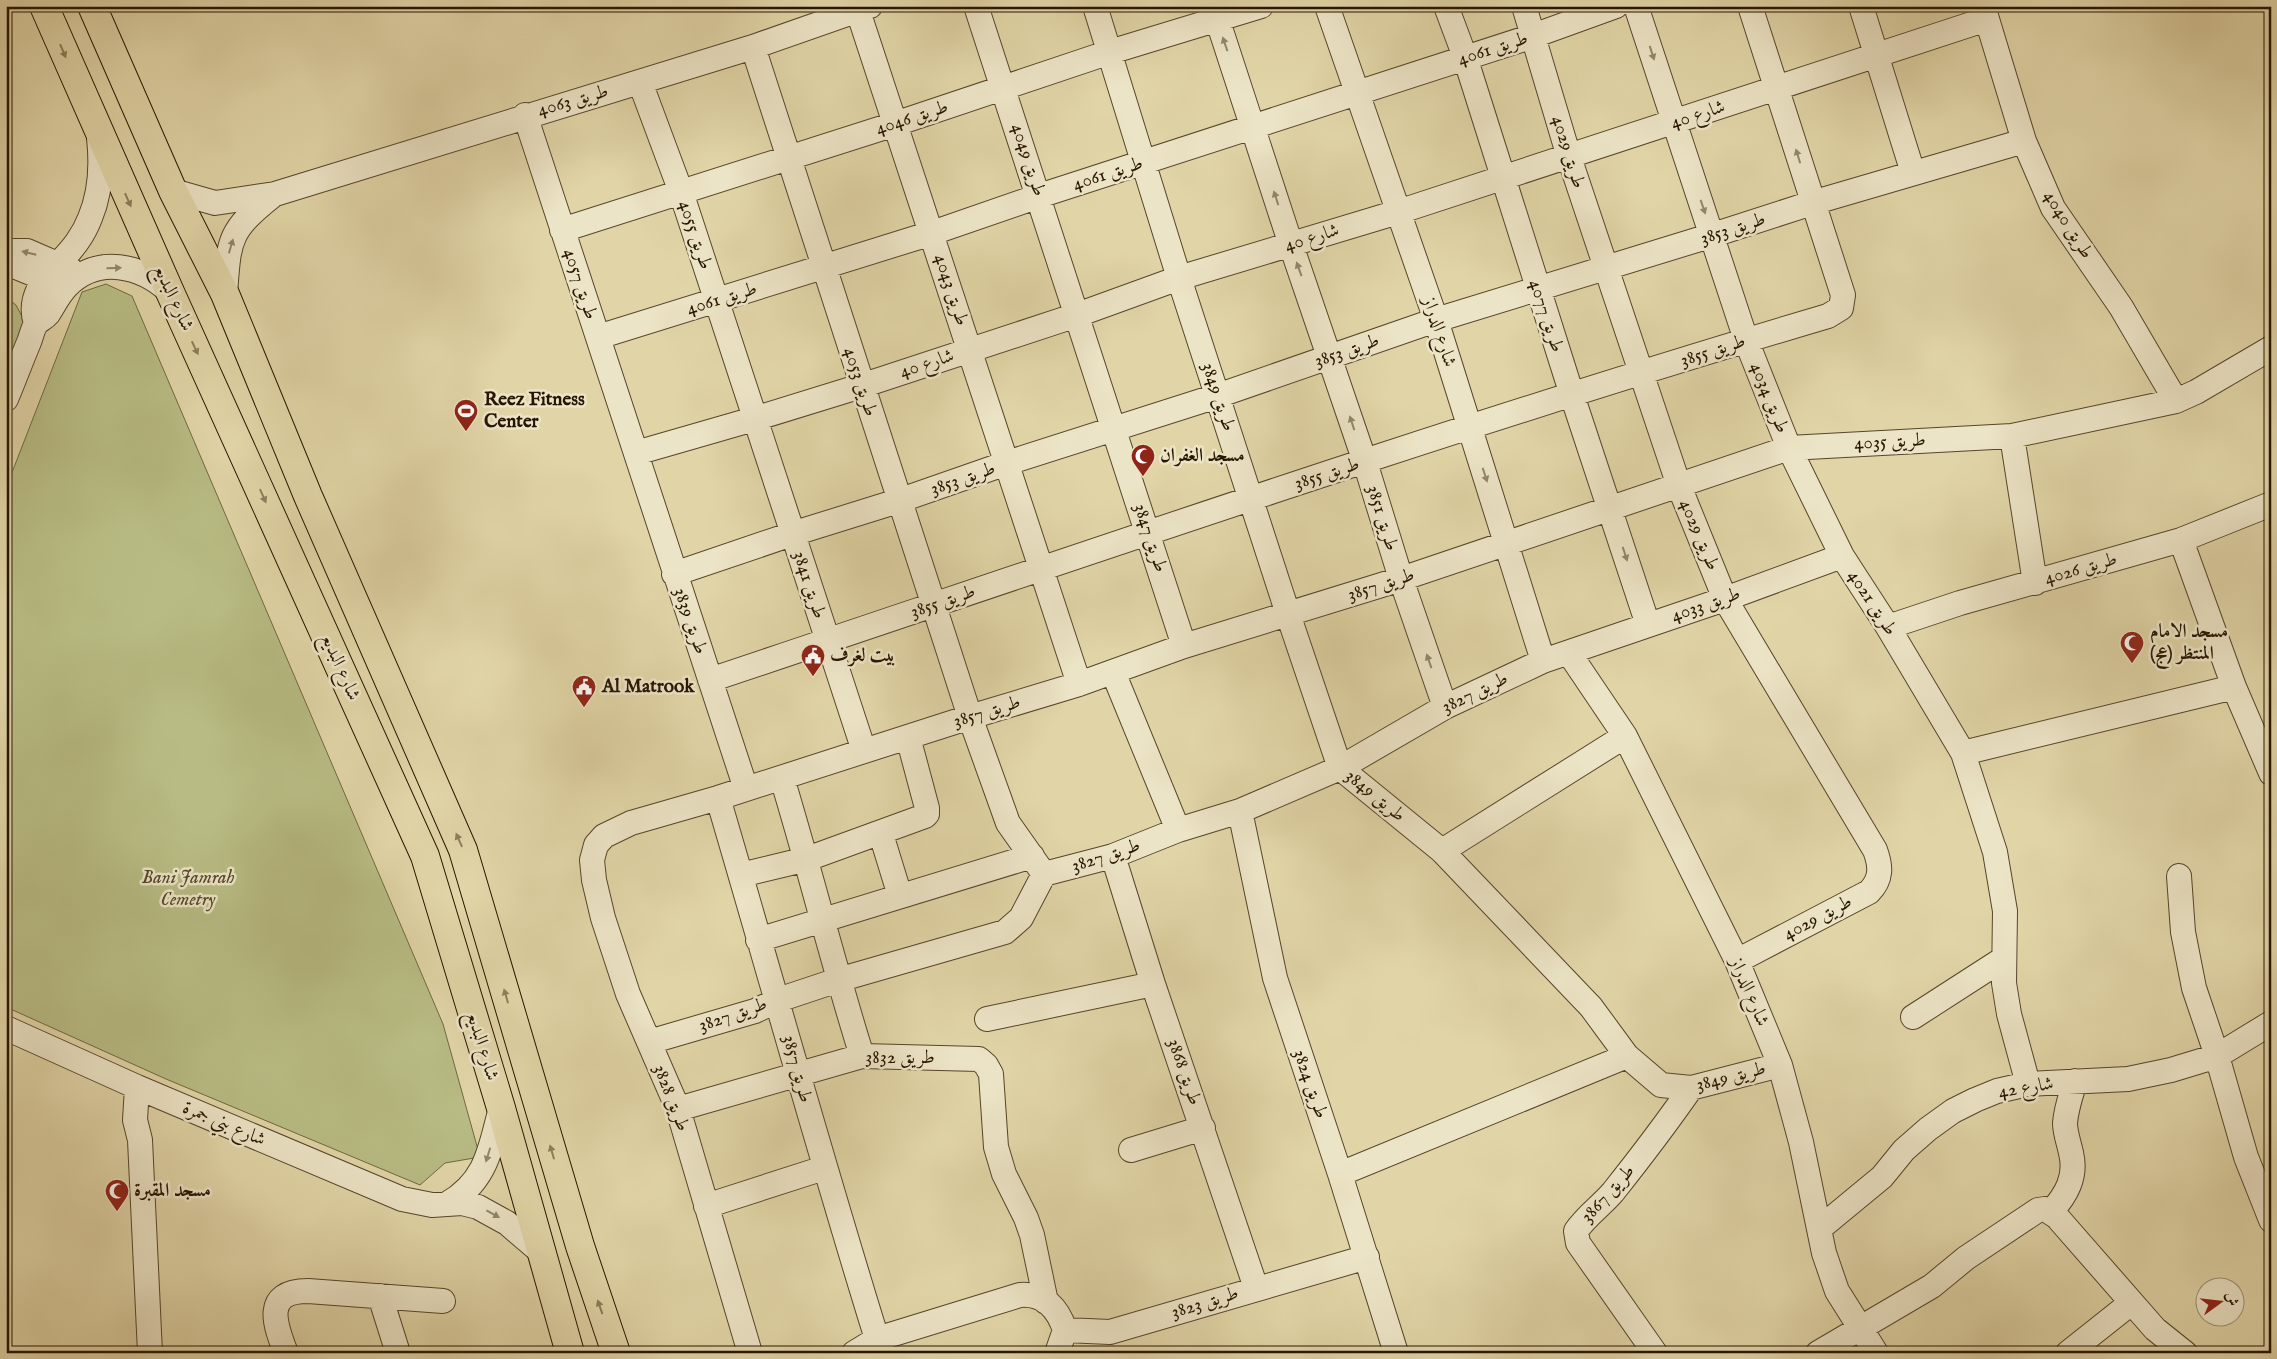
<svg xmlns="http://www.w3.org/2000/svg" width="2277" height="1359" viewBox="0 0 2277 1359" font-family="'IM FELL English',Amiri,serif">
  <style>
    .green { fill: #b8bc84; stroke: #706842 }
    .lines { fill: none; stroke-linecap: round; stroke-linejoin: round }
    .street-casing { stroke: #56452a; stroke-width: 26 }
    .primary-casing { stroke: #271501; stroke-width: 30 }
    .street { stroke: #ece4c6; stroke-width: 24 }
    .primary { stroke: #e1d5a7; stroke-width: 28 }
    .oneway { fill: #93876d }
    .oneway2 { fill: #8d7f5c }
    .labels { text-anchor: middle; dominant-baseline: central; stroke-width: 5; stroke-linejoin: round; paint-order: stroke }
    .street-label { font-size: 19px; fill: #271501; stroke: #ece4c6 }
    .poi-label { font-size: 19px; font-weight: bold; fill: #271501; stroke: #ece4c6; text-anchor: start }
    .park-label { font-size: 19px; font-style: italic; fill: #524728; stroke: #ece4c6 }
  </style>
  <rect width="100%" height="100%" fill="#e1d5a7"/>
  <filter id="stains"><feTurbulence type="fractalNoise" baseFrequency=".004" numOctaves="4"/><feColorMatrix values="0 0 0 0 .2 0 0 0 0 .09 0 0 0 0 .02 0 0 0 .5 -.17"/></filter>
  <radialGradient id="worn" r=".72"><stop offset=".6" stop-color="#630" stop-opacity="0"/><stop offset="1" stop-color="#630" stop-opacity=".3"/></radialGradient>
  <path class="green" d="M 106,284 L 132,296 L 443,1024 L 480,1157 L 445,1163 L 420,1185 L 166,1079 L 6,1007 L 6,488 L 82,292 Z
    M 6,297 L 16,305 L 25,322 L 6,365 Z"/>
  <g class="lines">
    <defs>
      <path id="street" d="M 976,6 L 1184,646
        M 1095,6 L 1179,278 L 1288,614 L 1340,768 L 1442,851 L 1591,1007 L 1627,1056 L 1661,1085 L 1691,1088 L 1780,1065
        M 1213,6 L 1291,245 L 1365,462 L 1401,579 L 1445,707
        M 1327,6 L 1436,320 L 1543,661
        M 1446,6 L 1465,57 L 1572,395 L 1648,625
        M 1524,6 L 1569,157 L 1679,486 L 1725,599 L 1875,850 C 1881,866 1882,879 1869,892 L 1737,961
        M 1636,6 L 1746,340 L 1789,448 L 1842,556 L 1888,627 L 1963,753 L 1995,852 L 2005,911 L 2004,983 L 2009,1014 L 2028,1084
        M 1861,6 L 1913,173
        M 1983,6 L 2024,141 L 2053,208 L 2121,307 L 2176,401
        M 858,11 L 1079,684
        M 753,47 L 970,717 L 1008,823 L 1044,874
        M 640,82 L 681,192 L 864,751
        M 525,115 L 746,789
        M 173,191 L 215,203 L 275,194 L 753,47 L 870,6
        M 562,230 L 895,124 L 1110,52 L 1261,6
        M 6,251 L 27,251 L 71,270
        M 6,259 L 16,267 L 60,285
        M 225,294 C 229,240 228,231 272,196
        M 36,324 C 24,287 60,267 77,242 C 82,235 87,226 90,218 C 101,192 102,165 99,138
        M 598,337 L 932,233 L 1039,196 L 1533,36 L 1616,6
        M 6,399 C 14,380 21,361 29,342 C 31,337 33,328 36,324 C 39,320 44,319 48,314 C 54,305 59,294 67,286 C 98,255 141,265 170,292
        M 2012,436 L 2035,583
        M 636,453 L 754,419 L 861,386 L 1077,315 L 1179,278 L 1398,212 L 1987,19
        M 2181,540 L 2234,687 L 2271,773
        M 674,574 L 792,534 L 898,501 L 1007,463 L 1217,396 L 1436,320 L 1713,235 L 1812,203 L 2024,141
        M 1888,627 L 1960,603 L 2181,540 L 2271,504
        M 1569,653 L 1625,736 L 1737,961 L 1780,1065 L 1801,1142 L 1824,1253 L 1837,1291 L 1876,1353
        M 1113,672 L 1178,830
        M 710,680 C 1081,556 1452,427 1828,316 L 1841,308 L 1843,295 L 1750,6
        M 1963,753 L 2234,687
        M 782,778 C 810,870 833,964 862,1056
        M 718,798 C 771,978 821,1159 877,1339
        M 1240,811 L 1275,978 L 1340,1174 L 1396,1353
        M 881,834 L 900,896
        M 1442,851 L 1625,736
        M 1113,856 L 1153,984 L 1256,1288
        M 741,875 L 807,859 L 925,816 L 927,814 L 927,808 L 908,737
        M 2179,876 L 2183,932 L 2194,988 L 2217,1056 L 2246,1157 L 2271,1220
        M 758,940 L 1032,856
        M 1913,1017 L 2003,959
        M 987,1019 L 1153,984
        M 6,1028 L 137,1087 L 402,1199 L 432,1205 L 462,1203 L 478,1207 L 507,1223 L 542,1253
        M 649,1042 L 755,1011 L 778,1000 L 838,980 L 1005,932 L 1021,918 L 1044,874 L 1113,856 L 1178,830 L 1240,811 L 1340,768 L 1445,707 L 1543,661 L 1725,599 L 1842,556
        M 137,1087 L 135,1120 L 140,1140 L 150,1353
        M 678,1109 L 862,1056 L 979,1059 L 986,1065 L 991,1074 L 996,1147 L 1004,1174 L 1026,1218 L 1032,1235 L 1046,1302
        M 1131,1150 L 1203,1128
        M 1340,1174 L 1627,1056
        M 447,1204 C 487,1181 490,1149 501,1108
        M 706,1206 L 824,1168
        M 2051,1212 C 2066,1195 2077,1177 2071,1153 C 2069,1143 2065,1133 2065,1123 C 2066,1109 2071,1095 2075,1081
        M 1819,1229 L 1882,1177 L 1904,1150 L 1928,1129 L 1953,1111 L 1975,1100 L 1997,1091 L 2028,1084 L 2128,1079 L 2171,1070 L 2217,1056 L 2271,1023
        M 380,1296 L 398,1353
        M 1065,1330 L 1110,1332 L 1367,1257
        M 286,1353 C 275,1325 262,1291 308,1291 L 443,1301
        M 750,1353 L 678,1109 L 628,994 L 603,918 L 594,880 L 592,860 L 596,845 L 604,836 L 631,823 L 718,798 L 970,717 L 1079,684 L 1184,646 L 1401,579 L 1789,448 L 2012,436 L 2176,401 L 2196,392 L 2271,348
        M 854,1353 L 877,1339 L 1020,1295 C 1045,1293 1058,1309 1065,1330
        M 1057,1353 L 1065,1330
        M 1655,1353 L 1578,1243 L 1576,1231 C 1586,1216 1601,1206 1613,1192 C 1640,1158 1666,1124 1691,1088
        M 1818,1353 L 1932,1286 L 1966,1258 L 2038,1210 L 2045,1209 L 2057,1217 L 2155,1329 L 2185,1353
        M 2068,1353 L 2131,1303"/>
      <path id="primary" d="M 44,6 L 170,292 L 425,856 L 501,1108 L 570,1353
        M 92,6 L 173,191 L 225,294 L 308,496 L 463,850 L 580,1246 L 616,1353"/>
    </defs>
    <use href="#street" class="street-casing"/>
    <use href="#primary" class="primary-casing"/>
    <use href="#street" class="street"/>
    <use href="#primary" class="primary"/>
  </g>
  <defs><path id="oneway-solid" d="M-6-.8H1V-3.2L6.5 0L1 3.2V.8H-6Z" transform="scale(1.25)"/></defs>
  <g class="oneway">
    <use href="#oneway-solid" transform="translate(1225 44) rotate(-109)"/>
    <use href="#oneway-solid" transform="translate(1652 53) rotate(72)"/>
    <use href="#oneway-solid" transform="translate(1798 156) rotate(-107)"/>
    <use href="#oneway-solid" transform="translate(1276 198) rotate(-108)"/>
    <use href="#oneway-solid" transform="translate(1703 207) rotate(71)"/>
    <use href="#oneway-solid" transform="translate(231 246) rotate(-74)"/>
    <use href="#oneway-solid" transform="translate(29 253) rotate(-166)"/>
    <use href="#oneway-solid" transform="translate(114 268) rotate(-1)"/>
    <use href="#oneway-solid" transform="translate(1299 269) rotate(-110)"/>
    <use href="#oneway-solid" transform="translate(1352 423) rotate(-108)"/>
    <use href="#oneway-solid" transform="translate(1485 475) rotate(72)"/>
    <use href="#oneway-solid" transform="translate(1625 554) rotate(72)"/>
    <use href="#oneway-solid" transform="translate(1429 661) rotate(-109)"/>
    <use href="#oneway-solid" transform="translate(488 1155) rotate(107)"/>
    <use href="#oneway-solid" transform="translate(493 1214) rotate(29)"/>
  </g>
  <g class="oneway2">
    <use href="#oneway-solid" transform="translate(63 51) rotate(67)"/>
    <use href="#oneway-solid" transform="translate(128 200) rotate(66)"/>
    <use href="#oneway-solid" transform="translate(195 348) rotate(65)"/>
    <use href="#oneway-solid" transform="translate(263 496) rotate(66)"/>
    <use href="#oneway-solid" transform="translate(459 840) rotate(-114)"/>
    <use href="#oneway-solid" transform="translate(506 996) rotate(-106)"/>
    <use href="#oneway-solid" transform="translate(552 1152) rotate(-106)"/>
    <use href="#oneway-solid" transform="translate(600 1307) rotate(-109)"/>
  </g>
  <defs>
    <symbol id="stadium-pin" viewBox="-11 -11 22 30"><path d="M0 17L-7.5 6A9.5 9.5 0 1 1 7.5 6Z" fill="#8f2418" stroke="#ece4c6"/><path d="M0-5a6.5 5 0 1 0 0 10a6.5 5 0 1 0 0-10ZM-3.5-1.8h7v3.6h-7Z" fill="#fff"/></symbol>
    <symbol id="mosque-pin" viewBox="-11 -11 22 30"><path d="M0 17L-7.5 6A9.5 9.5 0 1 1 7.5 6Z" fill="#8f2418" stroke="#ece4c6"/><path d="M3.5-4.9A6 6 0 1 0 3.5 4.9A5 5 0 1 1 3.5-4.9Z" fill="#fff"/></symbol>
    <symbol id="civic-pin" viewBox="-11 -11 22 30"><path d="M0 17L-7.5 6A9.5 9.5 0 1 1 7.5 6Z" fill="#8f2418" stroke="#ece4c6"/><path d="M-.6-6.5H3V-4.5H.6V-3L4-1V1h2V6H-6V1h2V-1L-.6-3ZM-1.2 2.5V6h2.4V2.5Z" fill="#fff"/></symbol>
  </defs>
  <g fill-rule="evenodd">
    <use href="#stadium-pin" x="452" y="397" width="28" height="38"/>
    <use href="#mosque-pin" x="1129" y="442" width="28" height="38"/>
    <use href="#mosque-pin" x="2118" y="629" width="28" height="38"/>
    <use href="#civic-pin" x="799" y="642" width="28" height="38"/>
    <use href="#civic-pin" x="570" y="673" width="28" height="38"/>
    <use href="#mosque-pin" x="103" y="1177" width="28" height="38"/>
  </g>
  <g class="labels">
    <g class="street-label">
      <text transform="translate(1493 49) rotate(-18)">طريق 4061</text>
      <text transform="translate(573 101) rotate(-16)">طريق 4063</text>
      <text transform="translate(1698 115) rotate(-18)">شارع 40</text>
      <text transform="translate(912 118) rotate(-18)">طريق 4046</text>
      <text transform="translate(1568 152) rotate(73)">طريق 4029</text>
      <text transform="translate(1028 160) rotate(72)">طريق 4049</text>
      <text transform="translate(1108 174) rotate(-18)">طريق 4061</text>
      <text transform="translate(2068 225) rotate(58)">طريق 4040</text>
      <text transform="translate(1733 229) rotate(-18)">طريق 3853</text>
      <text transform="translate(695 235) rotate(72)">طريق 4055</text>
      <text transform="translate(1312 238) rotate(-17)">شارع 40</text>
      <text transform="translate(580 284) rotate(72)">طريق 4057</text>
      <text transform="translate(951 290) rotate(72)">طريق 4043</text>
      <text transform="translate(173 298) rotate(65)">شارع البديع</text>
      <text transform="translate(722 299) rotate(-17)">طريق 4061</text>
      <text transform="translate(1546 316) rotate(72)">طريق 4077</text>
      <text transform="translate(1439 332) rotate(72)">شارع الدراز</text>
      <text transform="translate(1347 351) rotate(-19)">طريق 3853</text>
      <text transform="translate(1713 351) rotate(-18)">طريق 3855</text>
      <text transform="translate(927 364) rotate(-18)">شارع 40</text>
      <text transform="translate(860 382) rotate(72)">طريق 4053</text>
      <text transform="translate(1218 397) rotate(72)">طريق 3849</text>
      <text transform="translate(1769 398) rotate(68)">طريق 4034</text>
      <text transform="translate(1890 442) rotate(-3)">طريق 4035</text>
      <text transform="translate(1327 474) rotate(-18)">طريق 3855</text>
      <text transform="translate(963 479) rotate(-19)">طريق 3853</text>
      <text transform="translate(1382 518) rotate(73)">طريق 3851</text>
      <text transform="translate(1699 535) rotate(67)">طريق 4029</text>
      <text transform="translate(1150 538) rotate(72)">طريق 3847</text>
      <text transform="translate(2081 569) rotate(-16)">طريق 4026</text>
      <text transform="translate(809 585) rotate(72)">طريق 3841</text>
      <text transform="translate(1381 585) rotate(-18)">طريق 3857</text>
      <text transform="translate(943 602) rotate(-19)">طريق 3855</text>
      <text transform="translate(1872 603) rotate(57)">طريق 4021</text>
      <text transform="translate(1706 605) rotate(-19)">طريق 4033</text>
      <text transform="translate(690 621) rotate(71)">طريق 3839</text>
      <text transform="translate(340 667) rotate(66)">شارع البديع</text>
      <text transform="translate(1475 693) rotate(-26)">طريق 3827</text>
      <text transform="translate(987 712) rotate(-17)">طريق 3857</text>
      <text transform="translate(1375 796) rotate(39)">طريق 3849</text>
      <text transform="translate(1106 856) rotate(-18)">طريق 3827</text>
      <text transform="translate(1818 918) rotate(-28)">طريق 4029</text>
      <text transform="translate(1749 992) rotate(67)">شارع الدراز</text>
      <text transform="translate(733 1015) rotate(-19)">طريق 3827</text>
      <text transform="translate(482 1046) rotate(73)">شارع البديع</text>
      <text x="900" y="1058">طريق 3832</text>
      <text transform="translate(797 1069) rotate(75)">طريق 3857</text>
      <text transform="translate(1184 1072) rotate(71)">طريق 3868</text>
      <text transform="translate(1731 1077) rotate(-14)">طريق 3849</text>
      <text transform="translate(1310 1084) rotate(71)">طريق 3824</text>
      <text transform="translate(2026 1088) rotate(-9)">شارع 42</text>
      <text transform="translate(671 1098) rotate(69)">طريق 3828</text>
      <text transform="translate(224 1124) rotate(23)">شارع بني جمرة</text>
      <text transform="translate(1608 1194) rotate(-48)">طريق 3867</text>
      <text transform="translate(1205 1303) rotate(-17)">طريق 3823</text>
    </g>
    <g class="poi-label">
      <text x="484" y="400">Reez Fitness<tspan x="484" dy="22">Center</tspan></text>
      <text x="1160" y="456">مسجد الغفران</text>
      <text x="2150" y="632">مسجد الامام<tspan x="2150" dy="22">المنتظر (عج)</tspan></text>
      <text x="830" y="656">بيت لغرف</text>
      <text x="602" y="687">Al Matrook</text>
      <text x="134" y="1191">مسجد المقبرة</text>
    </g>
    <g class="park-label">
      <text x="188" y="878">Bani Jamrah<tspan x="188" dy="22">Cemetry</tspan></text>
    </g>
  </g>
  <rect width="2277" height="1359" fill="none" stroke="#e1d5a7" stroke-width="25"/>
  <rect x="8" y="8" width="2262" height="1344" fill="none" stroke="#271501" stroke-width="2.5"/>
  <rect x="12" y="12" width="2252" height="1334" fill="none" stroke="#271501"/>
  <g transform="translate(2220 1302) rotate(75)"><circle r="24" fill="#ece4c6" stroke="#9d9177"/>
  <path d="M0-4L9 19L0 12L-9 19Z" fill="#8f2418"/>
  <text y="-8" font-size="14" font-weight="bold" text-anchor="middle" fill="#271501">ش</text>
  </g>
  <rect width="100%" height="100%" filter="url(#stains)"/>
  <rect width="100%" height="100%" fill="url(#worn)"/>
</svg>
